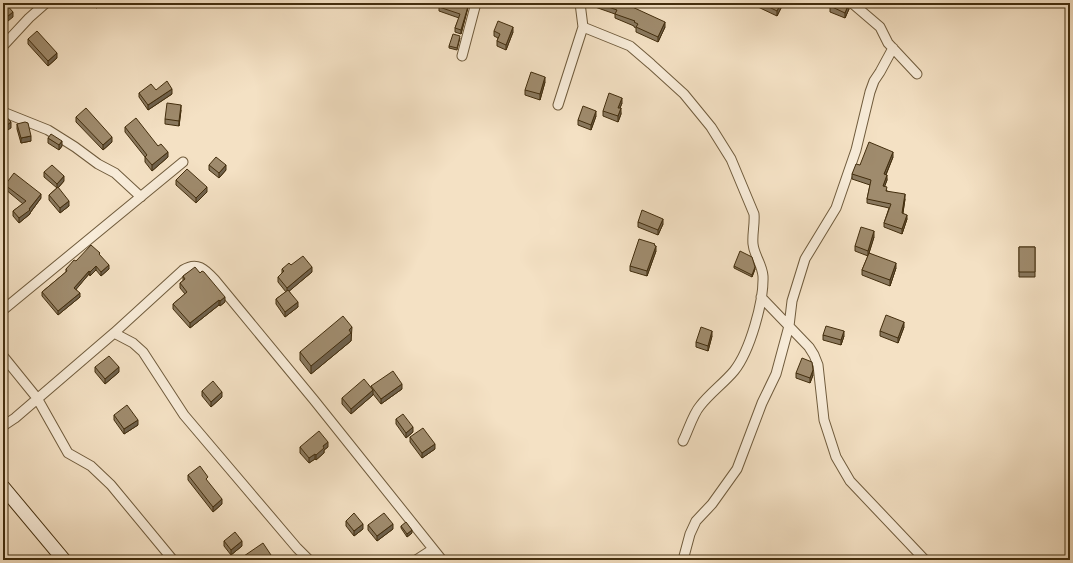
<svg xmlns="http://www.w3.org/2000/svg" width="1073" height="563" viewBox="0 0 1073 563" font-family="'Old Standard TT',serif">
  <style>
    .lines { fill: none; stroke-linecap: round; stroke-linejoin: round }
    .street-casing { stroke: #6f5b3c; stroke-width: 11 }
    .secondary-casing { stroke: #432e0e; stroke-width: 15 }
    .street { stroke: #f8ecd9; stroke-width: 9 }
    .secondary { stroke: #f8ecd9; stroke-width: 13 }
    .wall { fill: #89785e; stroke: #432e0e }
    .shaded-wall { fill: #6f614c; stroke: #432e0e }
    .building { fill: #9f8b6d; stroke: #432e0e }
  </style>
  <rect width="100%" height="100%" fill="#f4e1c4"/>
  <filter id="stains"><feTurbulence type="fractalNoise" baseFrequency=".005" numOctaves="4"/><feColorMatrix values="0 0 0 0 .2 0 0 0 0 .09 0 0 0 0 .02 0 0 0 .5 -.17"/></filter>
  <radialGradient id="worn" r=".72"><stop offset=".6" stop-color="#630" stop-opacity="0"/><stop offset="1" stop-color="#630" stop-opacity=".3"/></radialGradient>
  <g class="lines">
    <defs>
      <path id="street" d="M 852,3 L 880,27 L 888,43 L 917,74
        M 583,27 L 630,46 L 651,64 L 684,94 L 711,127 L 731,159 L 754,214 C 755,224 752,234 753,244 C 754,255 762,264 763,276 C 764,301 750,351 734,371 C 724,383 710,393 700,406 C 693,414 688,431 683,441
        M 3,46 L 29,18 L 46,3
        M 462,56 L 476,3
        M 558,105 L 583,27 L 580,3
        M 3,112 L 48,130 L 75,147 L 98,164 L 115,173 L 141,197
        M 761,297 L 809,347 L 814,355 L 818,365 L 824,420 L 836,457 L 850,481 L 925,560
        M 3,310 L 183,162
        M 114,333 L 133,343 L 143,352 L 184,415 L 297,548 L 309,560
        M 3,356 L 37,398 L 68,453 L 91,466 L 111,485 L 173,560
        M 3,426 L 15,418 L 114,333 L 183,270 C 197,261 205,269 215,280 L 314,400 L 442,560
        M 416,560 L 433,549
        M 683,560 L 690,534 L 696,521 L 712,504 L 737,469 L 762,403 L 776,374 L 789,326 L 792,301 L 805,259 L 836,208 L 856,150 L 870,92 L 874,81 L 880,72 L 893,48"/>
      <path id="secondary" d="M 3,487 L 64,560"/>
    </defs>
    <use href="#street" class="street-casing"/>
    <use href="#secondary" class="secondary-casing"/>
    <use href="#street" class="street"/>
    <use href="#secondary" class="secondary"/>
  </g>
  <path class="wall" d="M 85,3 L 98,3 L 97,8 L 85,4 Z
    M 469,3 L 461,34 L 455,32 L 455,28 L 459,18 L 439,11 L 439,7 Z
    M 595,3 L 626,3 L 628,5 L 665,27 L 658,42 L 636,32 L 636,28 L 634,27 L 634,26 L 615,18 L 615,14 L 595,7 Z
    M 758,3 L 783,3 L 783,4 L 777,16 L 758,7 Z
    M 830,6 L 849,9 L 845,18 L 830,12 Z
    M 494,31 L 513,32 L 506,50 L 497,46 L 497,41 L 498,38 L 494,36 Z
    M 460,38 L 457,50 L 449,48 L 449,46 Z
    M 28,39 L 57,58 L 48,66 L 28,44 Z
    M 545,82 L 540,100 L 525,95 L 525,90 Z
    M 156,90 L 172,94 L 148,110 L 139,97 L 139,93 Z
    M 622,103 L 620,108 L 621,114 L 618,122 L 603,116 L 603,111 Z
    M 181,110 L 179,126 L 165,124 L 165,119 Z
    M 596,116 L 591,130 L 578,125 L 578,120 Z
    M 76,117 L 112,142 L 103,150 L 76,122 Z
    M 17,124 L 31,141 L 21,143 L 17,129 Z
    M 125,127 L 158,146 L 168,157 L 152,171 L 145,162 L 145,157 L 125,132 Z
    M 48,138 L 62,146 L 59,150 L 48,143 Z
    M 893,157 L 886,175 L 887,180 L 884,187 L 887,191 L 905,199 L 903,213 L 907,219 L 902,234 L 884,227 L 884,223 L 889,208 L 867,203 L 867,199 L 870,185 L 852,179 L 852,174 L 860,165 Z
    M 209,165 L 226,170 L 219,178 L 209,170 Z
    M 44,172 L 64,181 L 58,188 L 69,206 L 60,213 L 49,200 L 49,195 L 57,188 L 44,177 Z
    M 176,180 L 207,192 L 196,203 L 176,185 Z
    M 5,185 L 41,198 L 30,213 L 30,214 L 19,223 L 13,216 L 13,211 L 23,204 L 5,189 Z
    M 638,222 L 663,224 L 658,235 L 638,227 Z
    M 874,237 L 869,253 L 896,268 L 890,286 L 862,275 L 862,270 L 868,256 L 855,251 L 855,246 Z
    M 1019,247 L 1035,247 L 1035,277 L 1019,277 Z
    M 656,251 L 647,276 L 630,271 L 630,266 Z
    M 100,256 L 109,269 L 101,276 L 96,270 L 90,276 L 89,274 L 76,289 L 80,297 L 58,315 L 42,296 L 42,292 L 66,272 L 66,269 L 76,261 Z
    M 291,265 L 312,272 L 289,291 L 298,307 L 285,317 L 276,304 L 276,299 L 286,292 L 278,282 L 278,277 L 282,273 L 282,269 Z
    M 734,266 L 755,269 L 752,277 L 734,268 Z
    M 183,276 L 225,302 L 220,306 L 219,305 L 190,328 L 173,309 L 173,304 L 185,294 L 180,288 L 180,283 L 183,281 Z
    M 904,327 L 898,343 L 880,336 L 880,331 Z
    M 351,335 L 351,341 L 311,374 L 300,360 L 300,352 L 352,335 Z
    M 823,335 L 844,336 L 841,345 L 823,340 Z
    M 712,336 L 708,351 L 696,347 L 696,342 Z
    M 95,367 L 119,372 L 105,384 L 95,372 Z
    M 796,373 L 813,375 L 810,383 L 796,378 Z
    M 371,386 L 402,389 L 381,404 L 373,394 L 373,395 L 351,414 L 342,404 L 342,398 L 371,387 Z
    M 202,391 L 222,397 L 211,407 L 202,396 Z
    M 114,415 L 138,425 L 124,434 L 114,420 Z
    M 396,419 L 413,432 L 406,438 L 396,424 Z
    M 410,437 L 435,449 L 422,458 L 410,442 Z
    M 300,447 L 328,447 L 324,450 L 324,453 L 316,460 L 315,459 L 309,463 L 300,453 Z
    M 188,475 L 222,504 L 213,512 L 188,480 Z
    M 346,521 L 363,529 L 354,536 L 346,526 Z
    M 368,525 L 393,529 L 377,541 L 368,530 Z
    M 401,526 L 412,533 L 407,537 L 401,528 Z
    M 224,541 L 242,546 L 231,555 L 224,546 Z"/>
  <path class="shaded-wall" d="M 469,3 L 469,4 L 461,34 L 461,30 Z
    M 781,3 L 783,3 L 783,4 L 777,16 L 777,11 Z
    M 849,3 L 849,9 L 845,18 L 845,13 Z
    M 13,12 L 13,17 L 3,25 L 3,20 Z
    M 665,22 L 665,27 L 658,42 L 658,37 Z
    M 513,27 L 513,32 L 506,50 L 506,45 Z
    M 57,53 L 57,58 L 48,66 L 48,61 Z
    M 545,77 L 545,82 L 540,100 L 540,94 Z
    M 172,89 L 172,94 L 148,110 L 148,105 Z
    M 622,98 L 622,103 L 618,113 L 618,108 Z
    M 181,105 L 181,110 L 179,126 L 179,121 Z
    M 621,108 L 621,114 L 618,122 L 618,116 Z
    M 596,111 L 596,116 L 591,130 L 591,125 Z
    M 11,122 L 11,128 L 3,133 L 3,128 Z
    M 31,136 L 31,141 L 21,143 L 21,138 Z
    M 112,137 L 112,142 L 103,150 L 103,145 Z
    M 62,141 L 62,146 L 59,150 L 59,145 Z
    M 168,152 L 168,157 L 152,171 L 152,165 Z
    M 893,152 L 893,157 L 884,179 L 884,174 Z
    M 226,165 L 226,170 L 219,178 L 219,173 Z
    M 887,175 L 887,180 L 883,191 L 883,186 Z
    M 64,176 L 64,181 L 57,189 L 57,184 Z
    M 207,187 L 207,192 L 196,203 L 196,198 Z
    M 41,194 L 41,198 L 30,213 L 30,214 L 19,223 L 19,218 L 29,209 Z
    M 905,194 L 905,199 L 902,218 L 902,213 Z
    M 69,201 L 69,206 L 60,213 L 60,208 Z
    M 907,215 L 907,219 L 902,234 L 902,229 Z
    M 663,219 L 663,224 L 658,235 L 658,230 Z
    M 874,231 L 874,237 L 868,256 L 868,251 Z
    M 656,246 L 656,251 L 647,276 L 647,271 Z
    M 896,263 L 896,268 L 890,286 L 890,280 Z
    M 109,265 L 109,269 L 101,276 L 101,272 Z
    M 96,266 L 96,270 L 90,276 L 90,272 Z
    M 312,267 L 312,272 L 287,293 L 287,288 Z
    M 755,267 L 755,269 L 752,277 L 752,275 Z
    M 89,271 L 89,274 L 74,292 L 74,288 Z
    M 80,293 L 80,297 L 58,315 L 58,311 Z
    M 225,297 L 225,302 L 220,306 L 220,301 Z
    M 219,300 L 219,305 L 190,328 L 190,323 Z
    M 298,302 L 298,307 L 285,317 L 285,312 Z
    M 904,322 L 904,327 L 898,343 L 898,338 Z
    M 352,327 L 351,341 L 311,374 L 311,366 Z
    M 712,331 L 712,336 L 708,351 L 708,346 Z
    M 844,331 L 844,336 L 841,345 L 841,340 Z
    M 119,367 L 119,372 L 105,384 L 105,379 Z
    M 813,370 L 813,375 L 810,383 L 810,378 Z
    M 402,384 L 402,389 L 381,404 L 381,399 Z
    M 373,390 L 373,395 L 351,414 L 351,409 Z
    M 222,392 L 222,397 L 211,407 L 211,402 Z
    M 138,420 L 138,425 L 124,434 L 124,429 Z
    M 413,427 L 413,432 L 406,438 L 406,433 Z
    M 328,442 L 328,447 L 324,450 L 324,453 L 316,460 L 316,455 L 323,446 Z
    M 435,444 L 435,449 L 422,458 L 422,453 Z
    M 315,454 L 315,459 L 309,463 L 309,458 Z
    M 222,499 L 222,504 L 213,512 L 213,507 Z
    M 363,524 L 363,529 L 354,536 L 354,531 Z
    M 393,524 L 393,529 L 377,541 L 377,536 Z
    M 412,530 L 412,533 L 407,537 L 407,534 Z
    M 242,541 L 242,546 L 231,555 L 231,550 Z
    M 271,555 L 271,559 L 270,560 L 269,557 Z"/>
  <path class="building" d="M 3,3 L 5,3 L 13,12 L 3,20 Z
    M 89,3 L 97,3 L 97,5 Z
    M 440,3 L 469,3 L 461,30 L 455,28 L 460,14 L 439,7 Z
    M 597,3 L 626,3 L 628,4 L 628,5 L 665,22 L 658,37 L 636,27 L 638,24 L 634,22 L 635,21 L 615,14 L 617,10 Z
    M 761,3 L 781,3 L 777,11 Z
    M 831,3 L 849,3 L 845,13 L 830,6 Z
    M 498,21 L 513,27 L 506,45 L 497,41 L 500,34 L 494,31 Z
    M 37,31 L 57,53 L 48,61 L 28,39 Z
    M 453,34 L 460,36 L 457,48 L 449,46 Z
    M 531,72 L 545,77 L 540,94 L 525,90 Z
    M 167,81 L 172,89 L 148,105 L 139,93 L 151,84 L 156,90 Z
    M 609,93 L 622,98 L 618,108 L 621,108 L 618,116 L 603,111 Z
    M 167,103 L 181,105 L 179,121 L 165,119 Z
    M 583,106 L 596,111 L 591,125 L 578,120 Z
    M 86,108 L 112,137 L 103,145 L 76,117 Z
    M 3,113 L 4,114 L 11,122 L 3,128 Z
    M 136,118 L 158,146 L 161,144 L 168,152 L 152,165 L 145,157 L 147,155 L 125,127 Z
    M 25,122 L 28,123 L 31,136 L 21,138 L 17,124 Z
    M 51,134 L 62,141 L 59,145 L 48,138 Z
    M 869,142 L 893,152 L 884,174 L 887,175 L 883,186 L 887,187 L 886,191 L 905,194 L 902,213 L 907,215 L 902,229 L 884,223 L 891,204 L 867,199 L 871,180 L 852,174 L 856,164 L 860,165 Z
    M 216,157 L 226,165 L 219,173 L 209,165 Z
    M 52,165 L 64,176 L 57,184 L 44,172 Z
    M 187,169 L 207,187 L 196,198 L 176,180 Z
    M 14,173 L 41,194 L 29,209 L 30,210 L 19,218 L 13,211 L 26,201 L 5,185 Z
    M 58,187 L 69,201 L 60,208 L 49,195 Z
    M 642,210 L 663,219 L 658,230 L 638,222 Z
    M 861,227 L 874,231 L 868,251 L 855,246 Z
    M 639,239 L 655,244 L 654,245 L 656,246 L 647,271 L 630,266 Z
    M 91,245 L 100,253 L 99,254 L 109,265 L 101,272 L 96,266 L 90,272 L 89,271 L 74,288 L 80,293 L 58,311 L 42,292 L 67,271 L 66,269 L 74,260 L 76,261 Z
    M 1019,247 L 1035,247 L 1035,272 L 1019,272 Z
    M 740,251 L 752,257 L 755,267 L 752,275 L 734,266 Z
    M 869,253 L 896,263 L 890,280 L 862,270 Z
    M 303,256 L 312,267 L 287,288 L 278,277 L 284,271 L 282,269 L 289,263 L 291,265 Z
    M 195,267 L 200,273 L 202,271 L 204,272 L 225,297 L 220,301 L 219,300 L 190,323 L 173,304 L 187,292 L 180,283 L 185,279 L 183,276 Z
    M 288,290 L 298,302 L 285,312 L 276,299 Z
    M 886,315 L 904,322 L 898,338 L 880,331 Z
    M 343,316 L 352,327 L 349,330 L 351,333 L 311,366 L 300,352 Z
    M 826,326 L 844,331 L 841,340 L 823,335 Z
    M 701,327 L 712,331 L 708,346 L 696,342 Z
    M 109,356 L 119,367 L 105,379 L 95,367 Z
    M 802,358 L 812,362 L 813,370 L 810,378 L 796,373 Z
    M 393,371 L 402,384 L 381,399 L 371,386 Z
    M 364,379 L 373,390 L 351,409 L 342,398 Z
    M 213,381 L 222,392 L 211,402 L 202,391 Z
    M 127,405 L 138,420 L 124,429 L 114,415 Z
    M 403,414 L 413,427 L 406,433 L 396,419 Z
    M 423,428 L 435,444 L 422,453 L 410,437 Z
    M 319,431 L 328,442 L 323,446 L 324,448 L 316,455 L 315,454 L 309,458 L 300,447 Z
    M 200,466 L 208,477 L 206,479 L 222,499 L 213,507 L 188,475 Z
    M 354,513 L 363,524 L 354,531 L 346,521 Z
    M 384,513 L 393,524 L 377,536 L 368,525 Z
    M 406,522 L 412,530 L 407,534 L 401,526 Z
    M 235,532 L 242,541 L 231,550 L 224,541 Z
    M 263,543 L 271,555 L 269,557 L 271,560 L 247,560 L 244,556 Z"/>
  <rect width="1073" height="563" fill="none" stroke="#f4e1c4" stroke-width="16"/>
  <rect x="4" y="4" width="1065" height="555" fill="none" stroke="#432e0e" stroke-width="2"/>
  <rect x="8" y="8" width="1057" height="547" fill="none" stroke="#432e0e"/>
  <rect width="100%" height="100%" filter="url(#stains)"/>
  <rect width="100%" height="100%" fill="url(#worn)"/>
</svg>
